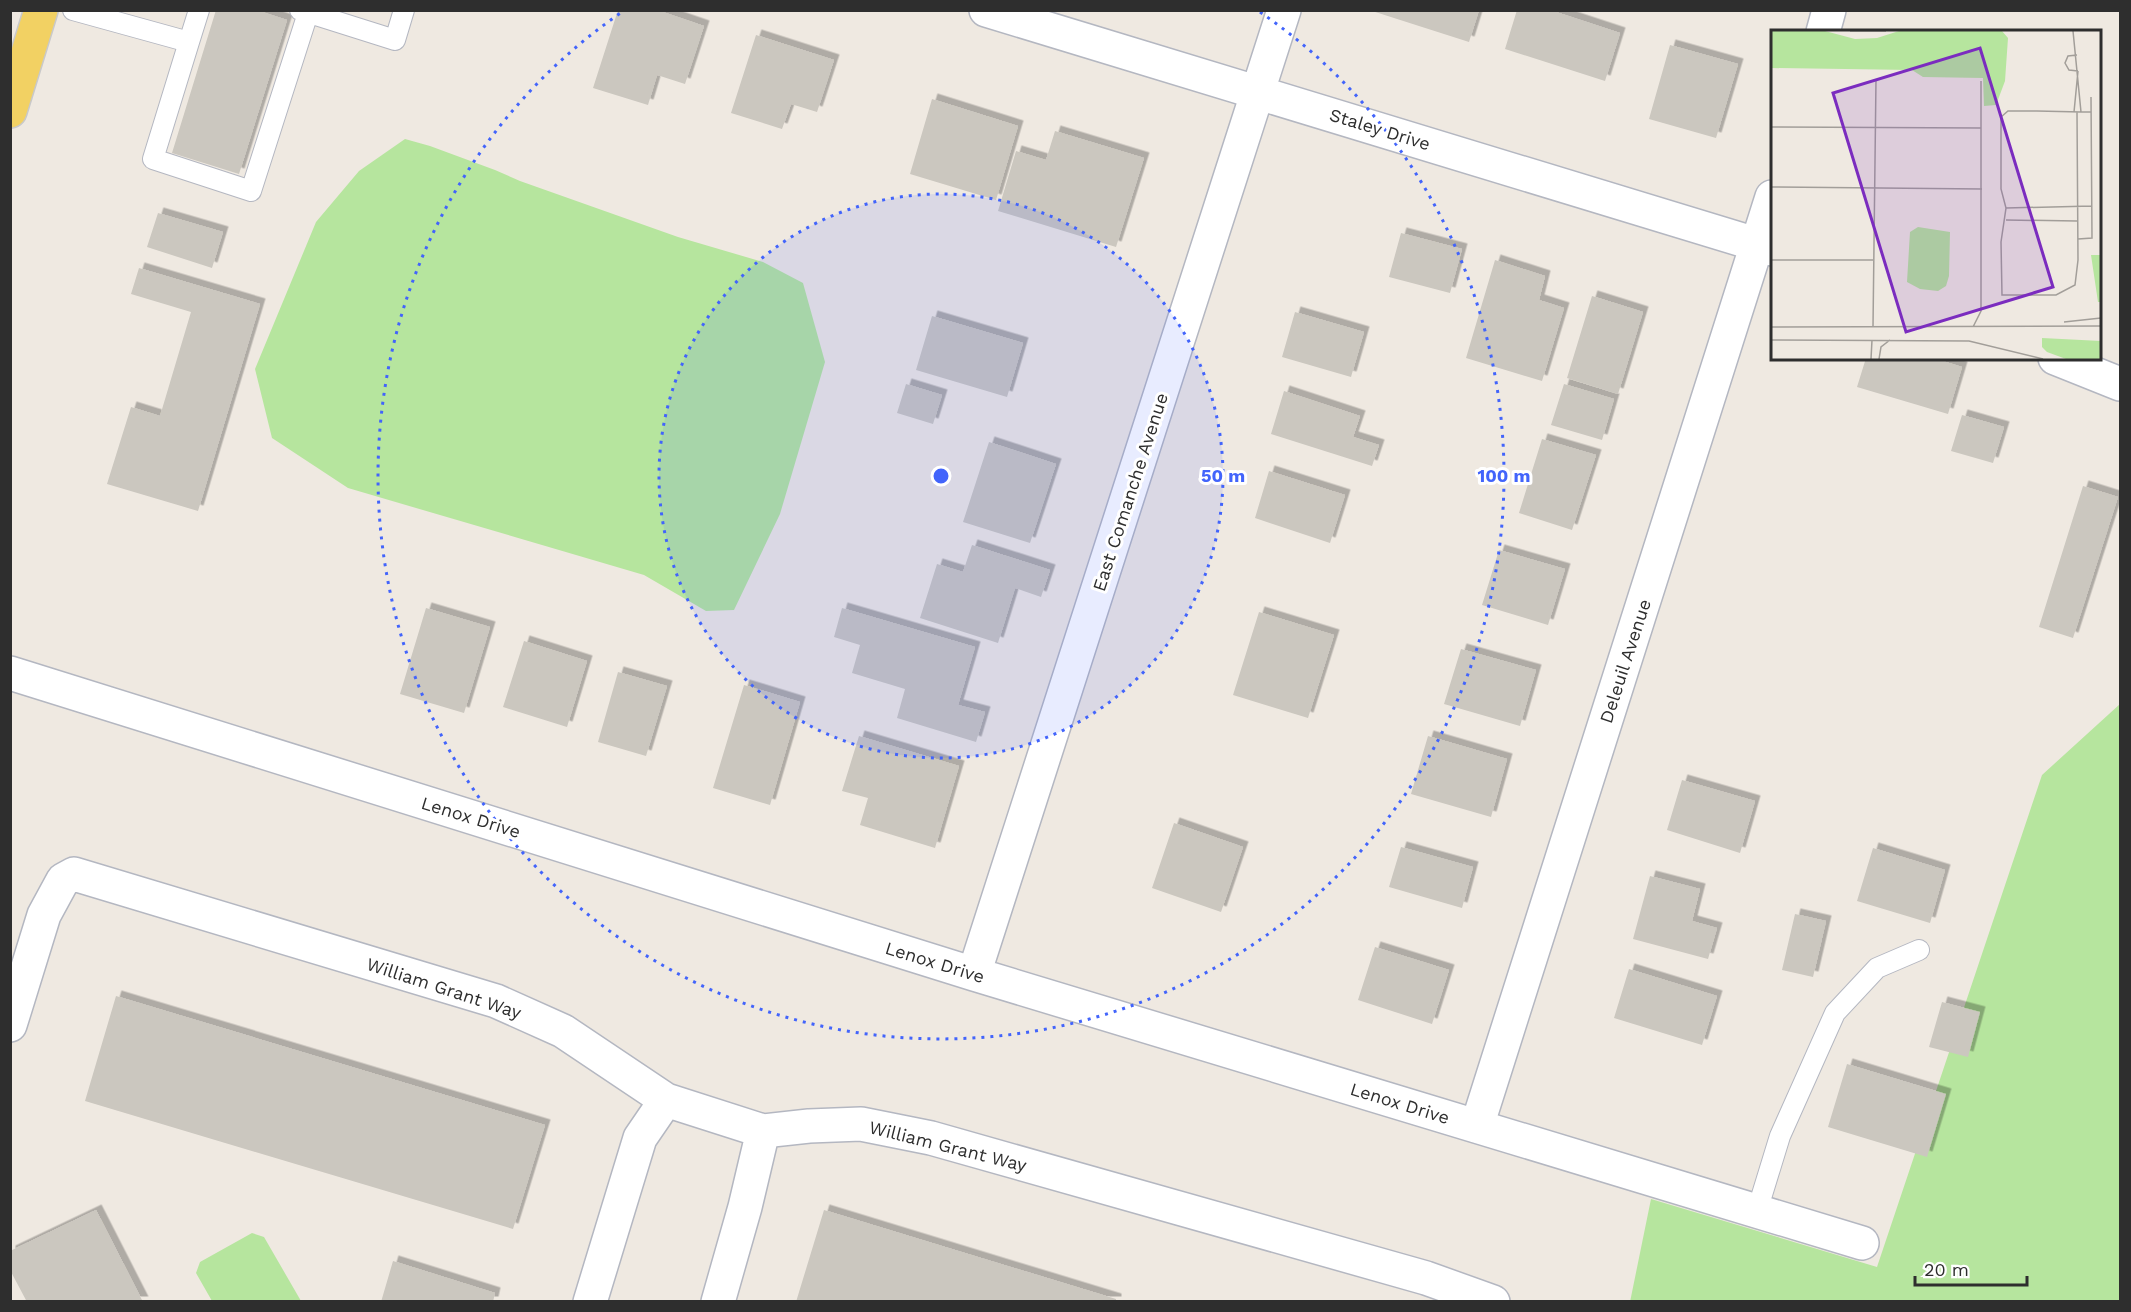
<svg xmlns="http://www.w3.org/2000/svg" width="2131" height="1312" viewBox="0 0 2131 1312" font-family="'Work Sans',sans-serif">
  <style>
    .green { fill: #b6e59e }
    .building { fill: #cbc7bf; filter: url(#shadow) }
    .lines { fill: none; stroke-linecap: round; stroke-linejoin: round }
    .lane-casing { stroke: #b4b7c1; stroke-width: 22 }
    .street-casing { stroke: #b4b7c1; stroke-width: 36 }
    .primary-casing { stroke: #c9c9c9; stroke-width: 36 }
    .lane { stroke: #fff; stroke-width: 20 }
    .street { stroke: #fff; stroke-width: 33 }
    .primary { stroke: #f2d163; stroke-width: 33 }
    .ring { fill: none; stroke: #4264fb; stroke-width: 3; stroke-dasharray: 3 6 }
    .labels { text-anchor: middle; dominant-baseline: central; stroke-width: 6; stroke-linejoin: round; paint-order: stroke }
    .street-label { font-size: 18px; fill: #2e2e2e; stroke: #fff }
    .inset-road { fill: none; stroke: #a29e99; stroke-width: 1.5 }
    .view { fill: #7b2cbf; fill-opacity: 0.15; stroke: #7b2cbf; stroke-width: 3 }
    .inset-edge { fill: none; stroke: #2e2e2e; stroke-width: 3 }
    .centre { fill: #4264fb; stroke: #fff; stroke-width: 3 }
    .ring-label { font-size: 18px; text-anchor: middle; font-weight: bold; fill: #4264fb; stroke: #fff; stroke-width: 6; stroke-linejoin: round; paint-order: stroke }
  </style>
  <defs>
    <filter id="shadow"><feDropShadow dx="5.5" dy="-5.5" stdDeviation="0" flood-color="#0004"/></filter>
  </defs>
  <rect width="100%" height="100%" fill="#efe9e1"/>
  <path class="green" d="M 405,139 L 430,146 L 495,170 L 520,181 L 678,237 L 763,262 L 803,283 L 825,362 L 780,514 L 734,610 L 706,611 L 644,575 L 348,488 L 272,438 L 255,369 L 316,222 L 359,171 Z
    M 2120,704 L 2120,1301 L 1630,1302 L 1651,1199 L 1877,1267 L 2042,775 Z
    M 252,1233 L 264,1237 L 301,1301 L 212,1301 L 196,1273 L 200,1262 Z"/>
  <path class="building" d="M 216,10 L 256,10 L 287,20 L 239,174 L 172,153 Z
    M 618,10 L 657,10 L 704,26 L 685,84 L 657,75 L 648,105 L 593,88 Z
    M 1369,10 L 1479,10 L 1469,42 Z
    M 1517,10 L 1550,10 L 1620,33 L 1605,81 L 1505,49 Z
    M 756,35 L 834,60 L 817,112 L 791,104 L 782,129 L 731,113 Z
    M 1670,45 L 1738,64 L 1716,138 L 1649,119 Z
    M 932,99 L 1018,126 L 996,200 L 910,174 Z
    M 1055,131 L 1144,158 L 1116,247 L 998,211 L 1016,151 L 1046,160 Z
    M 158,213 L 223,232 L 212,268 L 147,247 Z
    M 1401,233 L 1462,249 L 1450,293 L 1389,277 Z
    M 1495,260 L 1545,276 L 1539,300 L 1564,308 L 1542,381 L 1466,358 Z
    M 139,268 L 260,304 L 198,511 L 107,484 L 131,407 L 160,416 L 191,312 L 131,294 Z
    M 1592,296 L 1643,312 L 1618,394 L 1567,378 Z
    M 1295,312 L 1364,332 L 1351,377 L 1282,357 Z
    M 932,316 L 1023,343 L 1007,397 L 916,370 Z
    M 1866,358 L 1933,358 L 1962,367 L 1948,414 L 1857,387 Z
    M 906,384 L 942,395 L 933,424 L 897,413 Z
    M 1564,384 L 1614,399 L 1602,440 L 1551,425 Z
    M 1284,391 L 1360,416 L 1353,437 L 1379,445 L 1372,466 L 1271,434 Z
    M 1962,415 L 2004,427 L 1993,463 L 1951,451 Z
    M 1542,439 L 1596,455 L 1572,530 L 1519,513 Z
    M 989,442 L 1056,464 L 1030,543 L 963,522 Z
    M 1269,471 L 1345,495 L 1330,543 L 1255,518 Z
    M 2083,486 L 2118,497 L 2073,638 L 2039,627 Z
    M 972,545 L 1050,570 L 1041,597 L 1015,588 L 998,643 L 920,618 L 937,564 L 963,572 Z
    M 1499,550 L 1565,569 L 1548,625 L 1482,605 Z
    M 426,608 L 490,627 L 464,713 L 400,694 Z
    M 842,608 L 975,647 L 958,705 L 985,712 L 976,742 L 897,718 L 905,689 L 852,673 L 860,645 L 834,637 Z
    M 1259,612 L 1334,635 L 1308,718 L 1233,695 Z
    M 524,641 L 587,661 L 567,727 L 503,707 Z
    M 1461,649 L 1536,670 L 1520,726 L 1444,704 Z
    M 618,672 L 667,686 L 646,756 L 598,742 Z
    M 744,685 L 800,702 L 770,805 L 713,788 Z
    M 859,736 L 959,766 L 935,848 L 860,825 L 868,798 L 842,791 Z
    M 1428,736 L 1507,759 L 1491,817 L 1411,794 Z
    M 1682,780 L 1755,801 L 1740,853 L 1667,830 Z
    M 1174,823 L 1243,847 L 1221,912 L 1152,888 Z
    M 1401,847 L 1473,867 L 1462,908 L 1389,887 Z
    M 1873,848 L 1945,870 L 1930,923 L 1857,901 Z
    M 1650,876 L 1700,889 L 1692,921 L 1717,928 L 1708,959 L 1633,939 Z
    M 1795,914 L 1826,921 L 1813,977 L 1782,970 Z
    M 1375,947 L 1449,970 L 1432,1024 L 1358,1000 Z
    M 1629,969 L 1717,996 L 1702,1045 L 1614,1018 Z
    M 116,996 L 545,1125 L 513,1229 L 85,1101 Z
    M 1942,1002 L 1980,1012 L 1968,1057 L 1929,1047 Z
    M 1847,1064 L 1946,1094 L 1927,1157 L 1828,1127 Z
    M 96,1210 L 143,1302 L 27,1302 L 10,1270 L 10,1251 Z
    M 824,1210 L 1116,1299 L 1116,1302 L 796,1302 Z
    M 393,1261 L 495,1293 L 493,1302 L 381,1302 Z"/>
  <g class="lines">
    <defs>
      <path id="lane" d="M 73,10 L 189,42 L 199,10
        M 300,10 L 395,40 L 404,10
        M 189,42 L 153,159 L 251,191 L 308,13
        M 1757,1211 L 1780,1136 L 1835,1013 L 1877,968 L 1919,950"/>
      <path id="street" d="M 986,10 L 1772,249
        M 1823,32 L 1829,10
        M 2055,358 L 2120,384
        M 10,673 L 974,974 L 1862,1243
        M 974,974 L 1284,10
        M 10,1025 L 44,915 L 63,880 L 74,874 L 496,1001 L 563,1031 L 666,1100 L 763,1131 L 809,1126 L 861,1124 L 931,1138 L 1426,1278 L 1493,1302
        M 1477,1126 L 1772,197
        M 590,1302 L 640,1138 L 666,1100
        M 718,1302 L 745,1207 L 763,1131"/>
      <path id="primary" d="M 10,111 L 41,10"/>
    </defs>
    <use href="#lane" class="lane-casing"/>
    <use href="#street" class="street-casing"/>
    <use href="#primary" class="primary-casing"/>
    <use href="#lane" class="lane"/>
    <use href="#street" class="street"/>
    <use href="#primary" class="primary"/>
  </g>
  <circle cx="941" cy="476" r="282" fill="#4264fb" fill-opacity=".12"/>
  <g class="ring">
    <circle cx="941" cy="476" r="282"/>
    <path d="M1260 12A563 563 0 1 1 622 12"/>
  </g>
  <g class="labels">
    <g class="street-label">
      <text transform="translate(1380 129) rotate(17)">Staley Drive</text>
      <text transform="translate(1130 492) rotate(-72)">East Comanche Avenue</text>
      <text transform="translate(1625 661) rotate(-72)">Deleuil Avenue</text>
      <text transform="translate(471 817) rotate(17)">Lenox Drive</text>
      <text transform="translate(935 962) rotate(17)">Lenox Drive</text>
      <text transform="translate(444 988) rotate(18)">William Grant Way</text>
      <text transform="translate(1400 1103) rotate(17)">Lenox Drive</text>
      <text transform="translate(948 1146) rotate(14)">William Grant Way</text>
    </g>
  </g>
  <g transform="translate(1771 30)">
    <rect width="330" height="330" fill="#efe9e1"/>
    <path d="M 0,1 L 54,1 L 84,9 L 106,8 L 128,1 L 231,1 L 237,8 L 234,51 L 225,75 L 213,76 L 212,48 L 152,47 L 141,40 L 0,38 ZM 147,197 L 179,202 L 178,246 L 175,256 L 167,261 L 149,259 L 136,252 L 139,202 ZM 320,225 L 330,225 L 330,272 L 327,272 ZM 271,308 L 330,311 L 330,329 L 295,329 L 276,322 L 271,317 Z" fill="#b6e59e"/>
    <path class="inset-road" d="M 79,1 L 115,1M 302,1 L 310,82M 306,25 L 297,26 L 294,33 L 298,40 L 307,41M 303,82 L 307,41M 306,82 L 307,230 L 304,255 L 285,265 L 231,265 L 230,212 L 235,178 L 230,159 L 230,87 L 237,81 L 266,81 L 310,82 L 320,82M 0,97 L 210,98M 0,157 L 211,159M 235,178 L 321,176M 235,190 L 306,191M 307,209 L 321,208 L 320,67M 0,230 L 102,230M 293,292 L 330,288M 0,297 L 330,296M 102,297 L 105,49M 202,297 L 210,281 L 210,51M 0,310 L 198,311 L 272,329M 100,329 L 101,310M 108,329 L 110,317 L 119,310"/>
    <path class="view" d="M 209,18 L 282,257 L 135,302 L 62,63 Z"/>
    <rect width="330" height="330" class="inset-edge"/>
  </g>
  <circle cx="941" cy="476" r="9" class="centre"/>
  <g class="ring-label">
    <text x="1223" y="482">50 m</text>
    <text x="1504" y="482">100 m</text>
  </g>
  <rect width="2131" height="1312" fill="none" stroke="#2e2e2e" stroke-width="24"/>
  <path d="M1915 1276v9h112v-9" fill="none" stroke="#2e2e2e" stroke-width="3"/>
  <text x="1924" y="1276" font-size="18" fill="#2e2e2e" stroke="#ffffff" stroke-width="4.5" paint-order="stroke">20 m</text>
</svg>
